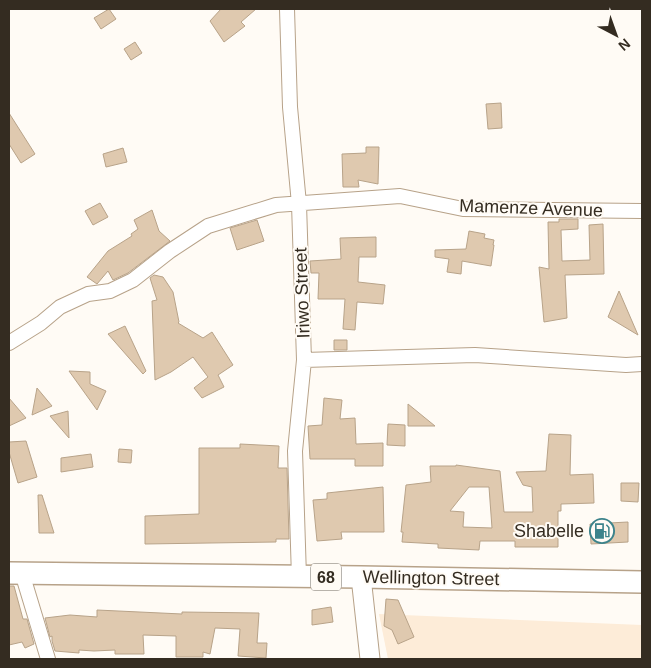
<svg xmlns="http://www.w3.org/2000/svg" width="651" height="668" viewBox="0 0 651 668" font-family="Helvetica,sans-serif">
  <style>
    .built { fill: #fdecd8 }
    .building { fill: #dfc9af; stroke: #b8a389; fill-rule: evenodd }
    .lines { fill: none; stroke-linecap: round; stroke-linejoin: round }
    .street-casing { stroke: #b7a289; stroke-width: 16 }
    .secondary-casing { stroke: #b7a289; stroke-width: 21 }
    .primary-casing { stroke: #b7a289; stroke-width: 24 }
    .street { stroke: #fff; stroke-width: 14 }
    .secondary { stroke: #fff; stroke-width: 19 }
    .primary { stroke: #fff; stroke-width: 21 }
    .labels { text-anchor: middle; dominant-baseline: central; stroke-width: 4; stroke-linejoin: round; paint-order: stroke }
    .shield { fill: #fffbf5; stroke: #716a61; stroke-width: 1 }
    .shield-label { font-size: 16px; font-weight: bold; fill: #342c21 }
    .street-label { font-size: 18px; fill: #342c21; stroke: #fffbf5 }
    .poi-label { font-size: 18px; fill: #342c21; stroke: #fffbf5; text-anchor: end }
  </style>
  <rect width="100%" height="100%" fill="#fffbf5"/>
  <path class="built" d="M 379,614 L 642,625 L 642,659 L 388,659 Z"/>
  <path class="building" d="M 109,9 L 116,19 L 101,29 L 94,18 Z
    M 221,9 L 256,9 L 241,22 L 245,26 L 224,42 L 210,21 Z
    M 135,42 L 142,53 L 131,60 L 124,49 Z
    M 501,103 L 502,128 L 488,129 L 486,104 Z
    M 9,113 L 35,154 L 21,163 L 9,144 Z
    M 366,147 L 379,147 L 378,184 L 358,180 L 359,187 L 343,187 L 342,154 L 366,153 Z
    M 123,148 L 127,162 L 106,167 L 103,154 Z
    M 100,203 L 108,217 L 93,225 L 85,211 Z
    M 152,210 L 159,231 L 170,241 L 128,273 L 113,280 L 108,271 L 97,284 L 87,277 L 108,251 L 132,236 L 131,234 L 138,229 L 134,220 Z
    M 559,219 L 578,219 L 578,229 L 561,230 L 562,261 L 590,260 L 589,225 L 603,224 L 604,274 L 565,275 L 567,318 L 544,322 L 539,267 L 549,269 L 548,222 L 559,222 Z
    M 257,220 L 264,241 L 237,250 L 230,228 Z
    M 469,231 L 485,234 L 484,238 L 494,240 L 493,245 L 494,245 L 491,266 L 462,261 L 461,274 L 447,272 L 449,259 L 435,257 L 435,250 L 466,249 Z
    M 376,237 L 376,257 L 359,257 L 358,282 L 385,285 L 383,304 L 357,302 L 355,330 L 343,329 L 345,299 L 318,299 L 319,273 L 311,273 L 310,261 L 341,259 L 340,238 Z
    M 154,275 L 163,277 L 173,292 L 179,322 L 178,323 L 203,338 L 212,332 L 233,365 L 218,375 L 224,387 L 202,398 L 194,388 L 208,377 L 193,357 L 171,372 L 155,380 L 152,301 L 157,300 L 150,278 Z
    M 619,291 L 638,335 L 608,317 Z
    M 125,326 L 146,371 L 143,374 L 108,334 Z
    M 334,340 L 347,340 L 347,350 L 334,350 Z
    M 69,371 L 90,372 L 90,384 L 106,391 L 97,410 Z
    M 37,388 L 52,406 L 32,415 Z
    M 9,398 L 26,418 L 9,426 Z
    M 324,398 L 342,400 L 340,419 L 355,418 L 356,444 L 383,443 L 383,466 L 355,466 L 355,459 L 310,459 L 308,426 L 322,425 Z
    M 408,404 L 435,426 L 408,426 Z
    M 68,411 L 69,438 L 50,416 Z
    M 388,424 L 405,425 L 405,446 L 387,445 Z
    M 549,434 L 571,435 L 570,475 L 593,474 L 594,503 L 561,504 L 561,511 L 558,511 L 558,547 L 515,547 L 515,541 L 480,541 L 479,550 L 438,548 L 438,544 L 402,542 L 403,532 L 401,532 L 406,485 L 431,482 L 430,466 L 456,466 L 456,465 L 500,471 L 504,512 L 533,512 L 532,487 L 523,485 L 516,472 L 546,471 ZM 469,487 L 489,487 L 492,528 L 463,527 L 464,512 L 450,511 Z
    M 26,441 L 37,477 L 18,483 L 9,452 L 9,442 Z
    M 240,444 L 279,446 L 278,468 L 287,468 L 289,539 L 276,539 L 276,542 L 145,544 L 145,516 L 199,514 L 199,448 L 240,448 Z
    M 119,449 L 132,450 L 131,463 L 118,462 Z
    M 91,454 L 93,467 L 61,472 L 61,458 Z
    M 621,483 L 639,483 L 638,502 L 621,501 Z
    M 383,487 L 384,532 L 341,532 L 342,539 L 317,541 L 313,500 L 327,499 L 327,493 Z
    M 38,495 L 42,495 L 54,533 L 39,533 Z
    M 628,522 L 628,542 L 591,544 L 590,524 Z
    M 9,586 L 14,586 L 23,619 L 27,619 L 34,644 L 25,648 L 22,642 L 9,645 Z
    M 386,599 L 398,600 L 414,637 L 398,644 L 392,630 L 384,626 Z
    M 331,607 L 333,622 L 312,625 L 312,610 Z
    M 97,610 L 182,614 L 182,612 L 259,613 L 257,643 L 267,643 L 266,658 L 238,656 L 240,629 L 215,628 L 210,654 L 203,652 L 203,657 L 176,657 L 176,636 L 143,635 L 144,654 L 115,654 L 115,650 L 94,651 L 79,650 L 79,653 L 55,651 L 52,641 L 52,636 L 50,637 L 45,618 L 70,615 L 97,617 Z"/>
  <g class="lines">
    <defs>
      <path id="street" d="M 287,9 L 290,107 L 299,204 L 304,360 L 295,451 L 299,577
        M 9,343 L 41,323 L 60,307 L 88,294 L 110,291 L 133,280 L 170,251 L 208,226 L 276,205 L 400,196 L 463,209 L 642,211
        M 304,360 L 475,355 L 626,365 L 642,364
        M 22,573 L 48,659"/>
      <path id="secondary" d="M 361,577 L 370,659"/>
      <path id="primary" d="M 9,573 L 361,577 L 642,582"/>
    </defs>
    <use href="#street" class="street-casing"/>
    <use href="#secondary" class="secondary-casing"/>
    <use href="#primary" class="primary-casing"/>
    <use href="#street" class="street"/>
    <use href="#secondary" class="secondary"/>
    <use href="#primary" class="primary"/>
  </g>
  <defs>
    <symbol id="fuel-ring" viewBox="-11 -11 22 22"><circle r="9.5" fill="#fffbf5" stroke="#3c838b" stroke-width="1.5"/><path d="M-5.5-6h7V0h2V4h1.3V-2.5L3-4.5l.8-.8L6-3V5H2.5V1h-1V6h-7ZM-4.2-4.7v3.2H.2V-4.7Z" fill="#3c838b"/></symbol>
  </defs>
  <g fill-rule="evenodd">
    <use href="#fuel-ring" x="588" y="517" width="28" height="28"/>
  </g>
  <g class="labels">
    <rect class="shield" x="311" y="563.5" width="30" height="27" rx="4"/>
    <g class="shield-label">
      <text x="326" y="577">68</text>
    </g>
    <g class="street-label">
      <text transform="translate(531 208) rotate(2)">Mamenze Avenue</text>
      <text transform="translate(302 293) rotate(-92)">Iriwo Street</text>
      <text transform="translate(431 578) rotate(1)">Wellington Street</text>
    </g>
    <g class="poi-label">
      <text x="584" y="531">Shabelle</text>
    </g>
  </g>
  <rect width="651" height="668" fill="none" stroke="#342c21" stroke-width="20"/>
  <g transform="translate(616 35) rotate(139)" stroke="#fffbf5" stroke-width="4" paint-order="stroke">
  <path d="M0-4L9 19L0 12L-9 19Z" fill="#342c21"/>
  <text y="-8" font-size="14" font-weight="bold" text-anchor="middle" fill="#342c21">N</text>
  </g>
</svg>
